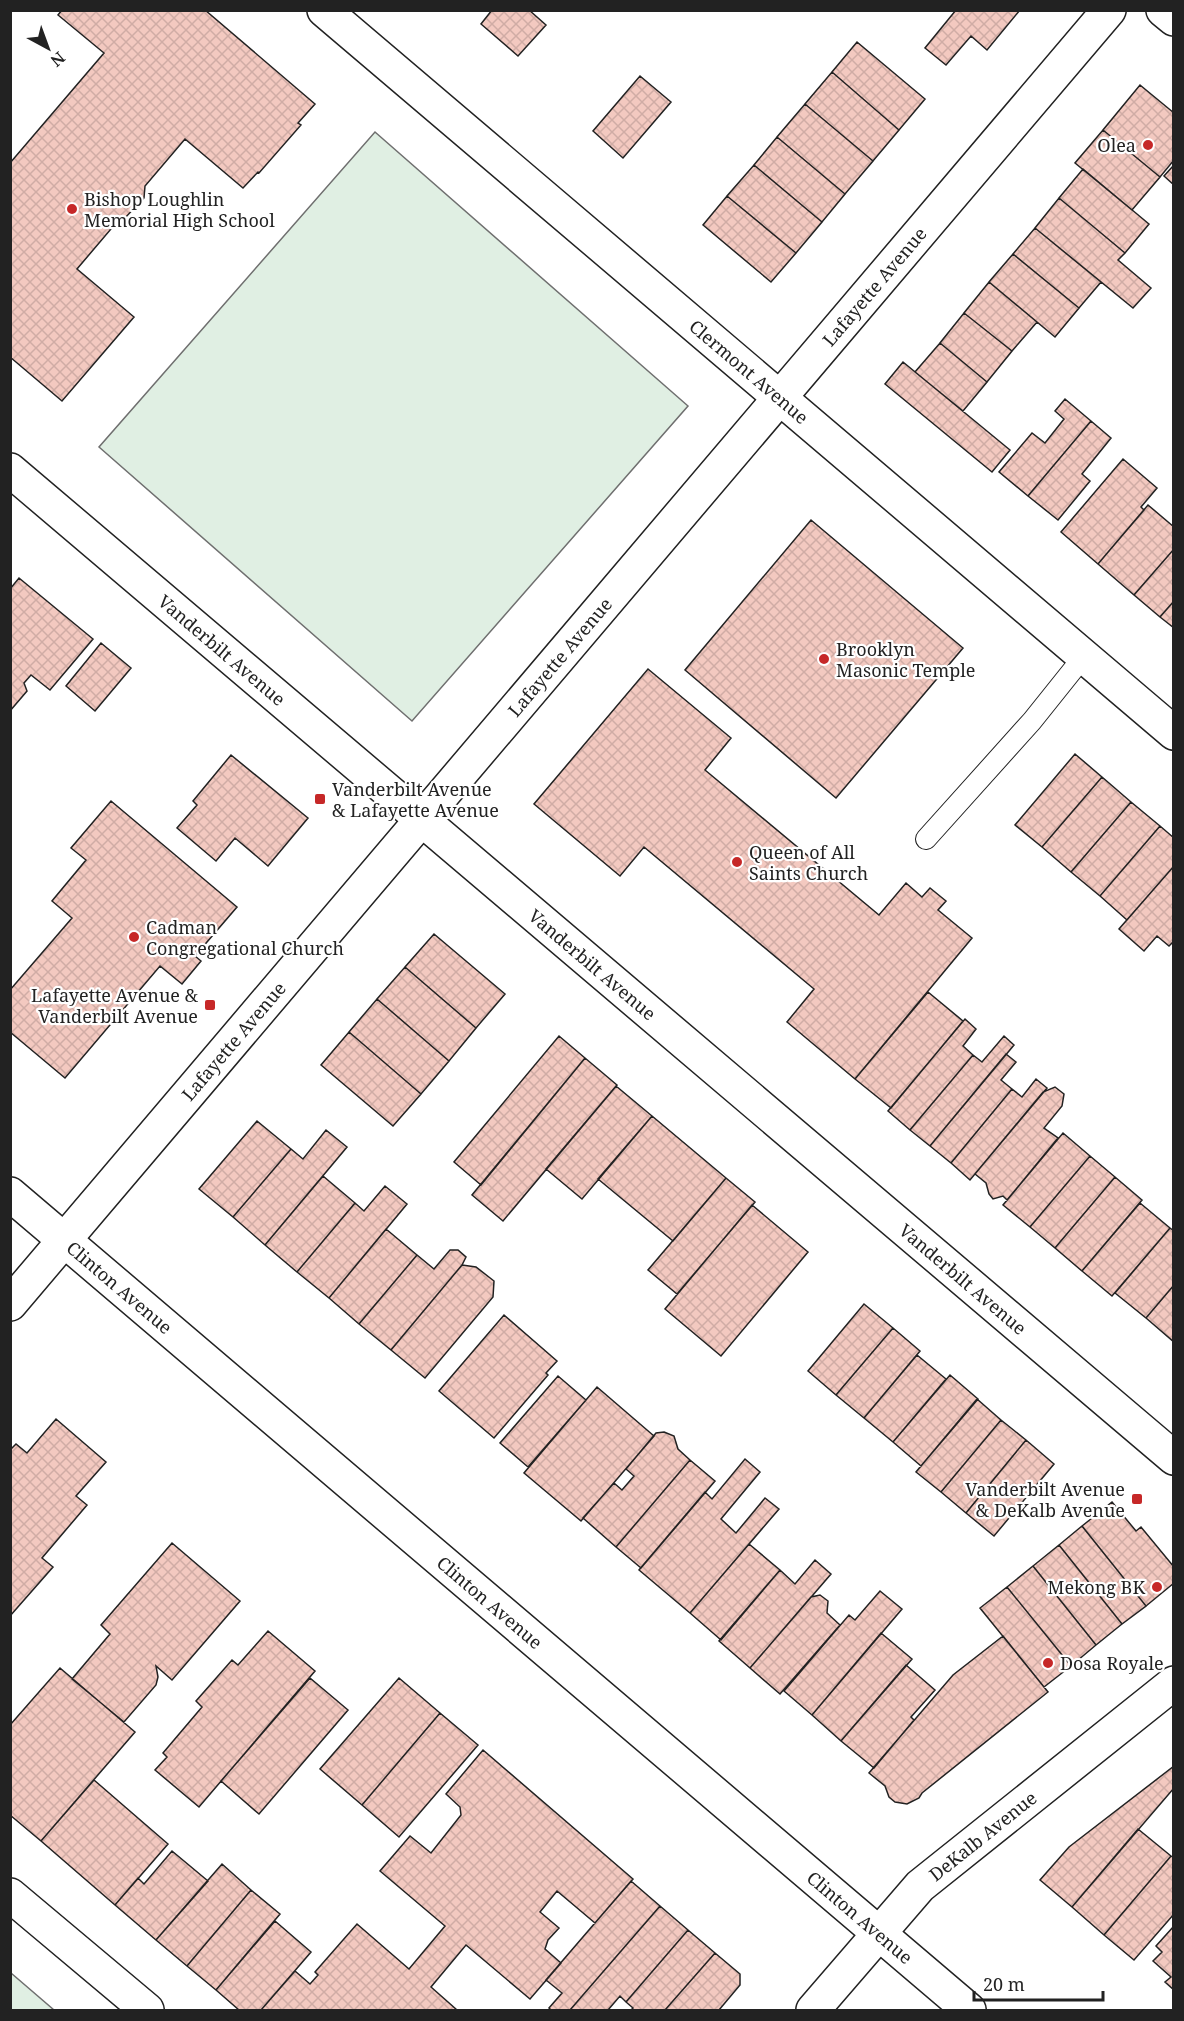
<svg xmlns="http://www.w3.org/2000/svg" width="1184" height="2021" viewBox="0 0 1184 2021" font-family="'Noto Serif',serif">
  <style>
    .park { fill: #e0efe3; stroke: #6f6f6f; stroke-width: 1.5 }
    .building { fill: url(#building-cross-hatch); stroke: #222; stroke-width: 1.5 }
    .lines { fill: none; stroke-linecap: round; stroke-linejoin: round }
    .service-casing { stroke: #222; stroke-width: 22 }
    .minor-casing { stroke: #222; stroke-width: 36 }
    .secondary-casing { stroke: #222; stroke-width: 36 }
    .service { stroke: #fff; stroke-width: 20 }
    .minor { stroke: #fff; stroke-width: 33 }
    .secondary { stroke: #fff; stroke-width: 33 }
    .poi-dot { fill: #c62828; stroke: #fff; stroke-width: 2 }
    .labels { text-anchor: middle; dominant-baseline: central; stroke-width: 4.5; stroke-linejoin: round; paint-order: stroke }
    .poi-label { font-size: 18px; fill: #222; stroke: #fff; text-anchor: start }
    .street-label { font-size: 18px; fill: #222; stroke: #fff }
  </style>
  <defs>
    <pattern id="building-cross-hatch" width="8" height="8" patternUnits="userSpaceOnUse" patternTransform="scale(1.5)"><rect width="8" height="8" fill="#f3c9c0"/><path d="M0 0l8 8M0 8l8-8" fill="none" stroke="#d0aca5"/></pattern>
  </defs>
  <rect width="100%" height="100%" fill="#fff"/>
  <path class="park" d="M 375,132 L 688,406 L 412,721 L 99,447 Z
    M 11,1973 L 54,2010 L 11,2010 Z"/>
  <path class="building" d="M 62,10 L 205,10 L 315,104 L 298,123 L 301,125 L 259,173 L 258,172 L 243,188 L 185,139 L 145,186 L 144,198 L 124,219 L 116,223 L 77,269 L 134,317 L 62,401 L 10,357 L 10,163 L 104,53 L 58,15 Z
    M 492,10 L 529,10 L 546,25 L 518,56 L 481,24 Z
    M 956,10 L 1020,10 L 987,50 L 971,36 L 946,65 L 925,48 Z
    M 857,42 L 925,99 L 899,130 L 832,72 Z
    M 832,72 L 899,130 L 873,161 L 805,104 Z
    M 640,76 L 671,102 L 623,158 L 593,131 Z
    M 1140,85 L 1174,113 L 1174,160 L 1160,177 L 1103,130 Z
    M 805,104 L 873,161 L 845,194 L 777,137 Z
    M 1103,130 L 1160,177 L 1132,210 L 1075,163 Z
    M 777,137 L 845,194 L 822,222 L 754,165 Z
    M 754,165 L 822,222 L 796,253 L 727,196 Z
    M 1174,165 L 1174,185 L 1164,176 Z
    M 1083,169 L 1149,224 L 1125,253 L 1059,198 Z
    M 727,196 L 796,253 L 771,282 L 703,225 Z
    M 1059,198 L 1125,253 L 1118,260 L 1151,288 L 1133,308 L 1035,228 Z
    M 1035,228 L 1101,282 L 1079,308 L 1013,254 Z
    M 1013,254 L 1079,308 L 1055,337 L 989,282 Z
    M 989,282 L 1037,322 L 1012,351 L 964,313 Z
    M 964,313 L 1012,351 L 987,382 L 940,343 Z
    M 940,343 L 987,382 L 963,411 L 915,372 Z
    M 903,362 L 1010,450 L 992,472 L 885,384 Z
    M 1065,399 L 1091,421 L 1028,496 L 999,472 L 1032,433 L 1045,443 L 1064,419 L 1055,411 Z
    M 1091,421 L 1111,438 L 1082,474 L 1090,481 L 1058,520 L 1028,496 Z
    M 1123,459 L 1157,488 L 1141,507 L 1144,510 L 1098,564 L 1061,532 Z
    M 1148,505 L 1174,527 L 1174,549 L 1134,595 L 1098,564 Z
    M 811,520 L 963,648 L 836,798 L 685,670 Z
    M 1174,549 L 1174,601 L 1160,617 L 1134,595 Z
    M 19,578 L 93,639 L 50,690 L 31,675 L 24,683 L 27,691 L 10,711 L 10,589 Z
    M 1174,601 L 1174,628 L 1160,617 Z
    M 101,643 L 131,668 L 95,711 L 66,686 Z
    M 648,669 L 731,738 L 705,770 L 879,915 L 906,883 L 922,897 L 930,888 L 946,901 L 938,910 L 972,938 L 855,1079 L 787,1022 L 814,989 L 644,847 L 620,876 L 534,804 Z
    M 1075,754 L 1102,777 L 1042,847 L 1015,825 Z
    M 231,755 L 308,818 L 268,866 L 235,838 L 216,861 L 177,828 L 197,805 L 193,801 Z
    M 1102,777 L 1131,802 L 1071,872 L 1042,847 Z
    M 111,801 L 237,907 L 195,956 L 201,961 L 182,984 L 160,966 L 65,1078 L 10,1032 L 10,990 L 72,918 L 52,901 L 86,860 L 71,848 Z
    M 1131,802 L 1160,826 L 1100,896 L 1071,872 Z
    M 1160,826 L 1174,838 L 1174,866 L 1127,920 L 1100,896 Z
    M 1174,866 L 1174,941 L 1169,946 L 1157,936 L 1144,951 L 1119,929 Z
    M 434,934 L 505,994 L 476,1028 L 405,967 Z
    M 405,967 L 476,1028 L 449,1061 L 377,999 Z
    M 928,992 L 963,1021 L 891,1108 L 855,1079 Z
    M 377,999 L 449,1061 L 421,1094 L 349,1032 Z
    M 965,1019 L 976,1029 L 963,1046 L 973,1055 L 910,1130 L 888,1111 Z
    M 349,1032 L 421,1094 L 393,1126 L 321,1065 Z
    M 559,1036 L 585,1058 L 481,1185 L 454,1162 Z
    M 1004,1036 L 1014,1045 L 930,1146 L 910,1130 L 973,1055 L 982,1062 Z
    M 1006,1054 L 1016,1062 L 1001,1080 L 1012,1089 L 951,1163 L 930,1146 Z
    M 585,1058 L 617,1085 L 503,1221 L 472,1195 Z
    M 1036,1079 L 1047,1088 L 970,1180 L 951,1163 L 1012,1089 L 1022,1097 Z
    M 616,1086 L 652,1116 L 582,1199 L 546,1169 Z
    M 1055,1087 L 1064,1094 L 1062,1106 L 1044,1128 L 1058,1138 L 1007,1200 L 1003,1196 L 993,1199 L 989,1194 L 986,1183 L 975,1174 L 1043,1092 Z
    M 652,1116 L 726,1178 L 673,1241 L 598,1179 Z
    M 257,1121 L 291,1149 L 233,1217 L 199,1189 Z
    M 326,1130 L 347,1147 L 265,1245 L 233,1217 L 291,1149 L 303,1159 Z
    M 1063,1133 L 1090,1156 L 1030,1227 L 1003,1205 Z
    M 1090,1156 L 1115,1177 L 1055,1248 L 1030,1227 Z
    M 323,1176 L 355,1203 L 297,1272 L 265,1245 Z
    M 1115,1177 L 1142,1200 L 1082,1271 L 1055,1248 Z
    M 726,1178 L 755,1202 L 677,1294 L 648,1270 Z
    M 385,1186 L 407,1204 L 329,1298 L 297,1272 L 355,1203 L 364,1211 Z
    M 1140,1203 L 1170,1228 L 1112,1296 L 1082,1271 Z
    M 752,1205 L 808,1252 L 721,1356 L 665,1309 Z
    M 1170,1228 L 1174,1231 L 1174,1285 L 1146,1318 L 1115,1293 Z
    M 386,1229 L 417,1255 L 359,1324 L 329,1298 Z
    M 450,1250 L 458,1250 L 466,1257 L 462,1265 L 391,1350 L 359,1324 L 417,1255 L 434,1269 Z
    M 462,1265 L 476,1267 L 494,1281 L 493,1297 L 425,1378 L 391,1350 Z
    M 1174,1285 L 1174,1342 L 1146,1318 Z
    M 864,1304 L 893,1328 L 836,1395 L 808,1371 Z
    M 504,1315 L 557,1361 L 546,1373 L 548,1375 L 494,1438 L 439,1391 Z
    M 893,1328 L 920,1351 L 864,1418 L 836,1395 Z
    M 917,1355 L 946,1379 L 893,1442 L 864,1418 Z
    M 950,1375 L 978,1399 L 921,1466 L 893,1442 Z
    M 558,1376 L 586,1400 L 528,1467 L 500,1443 Z
    M 597,1387 L 654,1436 L 581,1521 L 524,1473 Z
    M 977,1399 L 1001,1420 L 941,1492 L 916,1472 Z
    M 56,1419 L 106,1462 L 76,1496 L 87,1505 L 42,1558 L 53,1567 L 10,1616 L 10,1450 L 16,1444 L 27,1453 Z
    M 1001,1420 L 1026,1440 L 966,1513 L 941,1492 Z
    M 664,1432 L 674,1436 L 678,1449 L 690,1460 L 616,1547 L 583,1518 L 614,1483 L 622,1490 L 634,1476 L 626,1469 L 656,1433 Z
    M 1026,1440 L 1054,1464 L 994,1536 L 966,1513 Z
    M 745,1459 L 760,1472 L 721,1519 L 736,1533 L 765,1498 L 779,1509 L 690,1613 L 639,1570 L 705,1492 L 712,1499 Z
    M 690,1460 L 715,1481 L 641,1568 L 616,1547 Z
    M 1112,1502 L 1136,1531 L 1141,1527 L 1174,1567 L 1174,1583 L 1146,1606 L 1082,1526 Z
    M 1082,1526 L 1146,1606 L 1122,1624 L 1059,1545 Z
    M 172,1543 L 240,1601 L 172,1680 L 156,1666 L 158,1677 L 156,1685 L 124,1722 L 72,1679 L 110,1634 L 101,1625 Z
    M 749,1544 L 780,1570 L 721,1640 L 690,1613 Z
    M 1059,1545 L 1122,1624 L 1096,1645 L 1033,1566 Z
    M 815,1560 L 831,1574 L 750,1668 L 719,1641 L 780,1570 L 795,1584 Z
    M 1033,1566 L 1096,1645 L 1071,1666 L 1007,1587 Z
    M 1007,1587 L 1071,1666 L 1044,1687 L 980,1608 Z
    M 880,1591 L 902,1609 L 812,1715 L 784,1691 L 849,1615 L 855,1620 Z
    M 820,1595 L 828,1601 L 827,1613 L 840,1625 L 780,1694 L 750,1668 L 811,1597 Z
    M 268,1631 L 315,1671 L 199,1807 L 155,1770 L 167,1757 L 163,1753 L 202,1707 L 196,1701 L 232,1660 L 238,1665 Z
    M 881,1633 L 912,1659 L 841,1741 L 812,1715 Z
    M 1003,1636 L 1048,1692 L 922,1793 L 919,1798 L 907,1804 L 895,1802 L 889,1797 L 885,1786 L 869,1773 L 953,1675 Z
    M 906,1665 L 935,1690 L 911,1717 L 914,1720 L 874,1768 L 841,1741 Z
    M 60,1668 L 135,1732 L 41,1841 L 10,1815 L 10,1725 Z
    M 310,1678 L 348,1710 L 259,1814 L 221,1781 Z
    M 399,1678 L 440,1713 L 362,1805 L 320,1769 Z
    M 440,1713 L 478,1745 L 399,1837 L 362,1805 Z
    M 483,1750 L 633,1879 L 595,1923 L 557,1891 L 540,1912 L 559,1928 L 548,1940 L 545,1949 L 561,1963 L 530,1999 L 466,1945 L 431,1987 L 457,2010 L 261,2010 L 295,1971 L 310,1984 L 318,1975 L 315,1972 L 357,1924 L 409,1969 L 445,1926 L 380,1871 L 410,1836 L 431,1853 L 461,1815 L 460,1807 L 446,1794 Z
    M 1174,1766 L 1174,1788 L 1072,1907 L 1040,1880 L 1069,1847 Z
    M 94,1780 L 168,1844 L 115,1905 L 41,1841 Z
    M 1138,1829 L 1171,1856 L 1104,1935 L 1072,1907 Z
    M 172,1851 L 208,1881 L 156,1940 L 115,1905 L 138,1878 L 144,1884 Z
    M 1171,1856 L 1174,1858 L 1174,1914 L 1134,1960 L 1104,1935 Z
    M 222,1864 L 251,1890 L 187,1966 L 156,1940 Z
    M 631,1881 L 660,1906 L 570,2010 L 551,2010 L 549,2008 L 562,1993 L 546,1980 Z
    M 251,1890 L 280,1914 L 216,1990 L 187,1966 Z
    M 660,1906 L 688,1930 L 626,2002 L 620,1996 L 608,2010 L 570,2010 Z
    M 275,1921 L 311,1952 L 261,2010 L 239,2010 L 216,1990 Z
    M 1174,1926 L 1174,1990 L 1165,1982 L 1171,1977 L 1153,1961 L 1162,1952 L 1156,1946 Z
    M 688,1930 L 715,1953 L 665,2010 L 631,2010 L 633,2008 L 626,2002 Z
    M 715,1953 L 740,1974 L 740,1985 L 719,2010 L 665,2010 Z"/>
  <g class="lines">
    <defs>
      <path id="service" d="M 926,839 L 1032,721 L 1084,656"/>
      <g id="minor">
        <path id="s1" d="M 324,10 L 1174,733"/>
        <path d="M 1163,10 L 1174,19"/>
        <path id="s2" d="M 10,1194 L 969,2010"/>
        <path d="M 10,1895 L 147,2010"/>
      </g>
      <g id="secondary">
        <path id="s3" d="M 10,470 L 1174,1458"/>
        <path id="s4" d="M 10,1304 L 1109,10"/>
        <path id="s5" d="M 813,2010 L 920,1886 L 1174,1683"/>
      </g>
    </defs>
    <use href="#service" class="service-casing"/>
    <use href="#minor" class="minor-casing"/>
    <use href="#secondary" class="secondary-casing"/>
    <use href="#service" class="service"/>
    <use href="#minor" class="minor"/>
    <use href="#secondary" class="secondary"/>
  </g>
  <g class="poi-dot">
    <circle cx="1148" cy="145" r="6"/>
    <circle cx="72" cy="209" r="6"/>
    <circle cx="824" cy="659" r="6"/>
    <rect x="314" y="793" width="12" height="12" rx="3"/>
    <circle cx="737" cy="862" r="6"/>
    <circle cx="134" cy="937" r="6"/>
    <rect x="204" y="999" width="12" height="12" rx="3"/>
    <rect x="1131" y="1493" width="12" height="12" rx="3"/>
    <circle cx="1157" cy="1587" r="6"/>
    <circle cx="1048" cy="1663" r="6"/>
  </g>
  <g class="labels">
    <g class="poi-label">
      <text x="1136" y="145" text-anchor="end">Olea</text>
      <text x="84" y="199">Bishop Loughlin<tspan x="84" dy="21">Memorial High School</tspan></text>
      <text x="836" y="649">Brooklyn<tspan x="836" dy="21">Masonic Temple</tspan></text>
      <text x="332" y="789">Vanderbilt Avenue<tspan x="332" dy="21">&amp; Lafayette Avenue</tspan></text>
      <text x="749" y="852">Queen of All<tspan x="749" dy="21">Saints Church</tspan></text>
      <text x="146" y="927">Cadman<tspan x="146" dy="21">Congregational Church</tspan></text>
      <text x="198" y="995" text-anchor="end">Lafayette Avenue &amp;<tspan x="198" dy="21">Vanderbilt Avenue</tspan></text>
      <text x="1125" y="1489" text-anchor="end">Vanderbilt Avenue<tspan x="1125" dy="21">&amp; DeKalb Avenue</tspan></text>
      <text x="1145" y="1587" text-anchor="end">Mekong BK</text>
      <text x="1060" y="1663">Dosa Royale</text>
    </g>
    <g class="street-label">
      <text stroke="none"><textPath href="#s4" startOffset="1335">Lafayette Avenue</textPath></text>
      <text stroke="none"><textPath href="#s1" startOffset="558">Clermont Avenue</textPath></text>
      <text stroke="none"><textPath href="#s3" startOffset="278">Vanderbilt Avenue</textPath></text>
      <text stroke="none"><textPath href="#s4" startOffset="849">Lafayette Avenue</textPath></text>
      <text stroke="none"><textPath href="#s3" startOffset="764">Vanderbilt Avenue</textPath></text>
      <text stroke="none"><textPath href="#s4" startOffset="345">Lafayette Avenue</textPath></text>
      <text stroke="none"><textPath href="#s3" startOffset="1250">Vanderbilt Avenue</textPath></text>
      <text stroke="none"><textPath href="#s2" startOffset="144">Clinton Avenue</textPath></text>
      <text stroke="none"><textPath href="#s2" startOffset="630">Clinton Avenue</textPath></text>
      <text stroke="none"><textPath href="#s5" startOffset="244">DeKalb Avenue</textPath></text>
      <text stroke="none"><textPath href="#s2" startOffset="1116">Clinton Avenue</textPath></text>
    </g>
  </g>
  <rect width="1184" height="2021" fill="none" stroke="#222222" stroke-width="24"/>
  <g transform="translate(48 48) rotate(139)" stroke="#ffffff" stroke-width="4.5" paint-order="stroke">
  <path d="M0-4.5L10 22L0 15L-10 22Z" fill="#222222"/>
  <text y="-9" font-size="16" font-weight="bold" text-anchor="middle" fill="#222222">N</text>
  </g>
  <path d="M974 1991v9h129v-9" fill="none" stroke="#222222" stroke-width="3"/>
  <text x="983" y="1991" font-size="18" fill="#222222" stroke="#ffffff" stroke-width="4.5" paint-order="stroke">20 m</text>
</svg>
